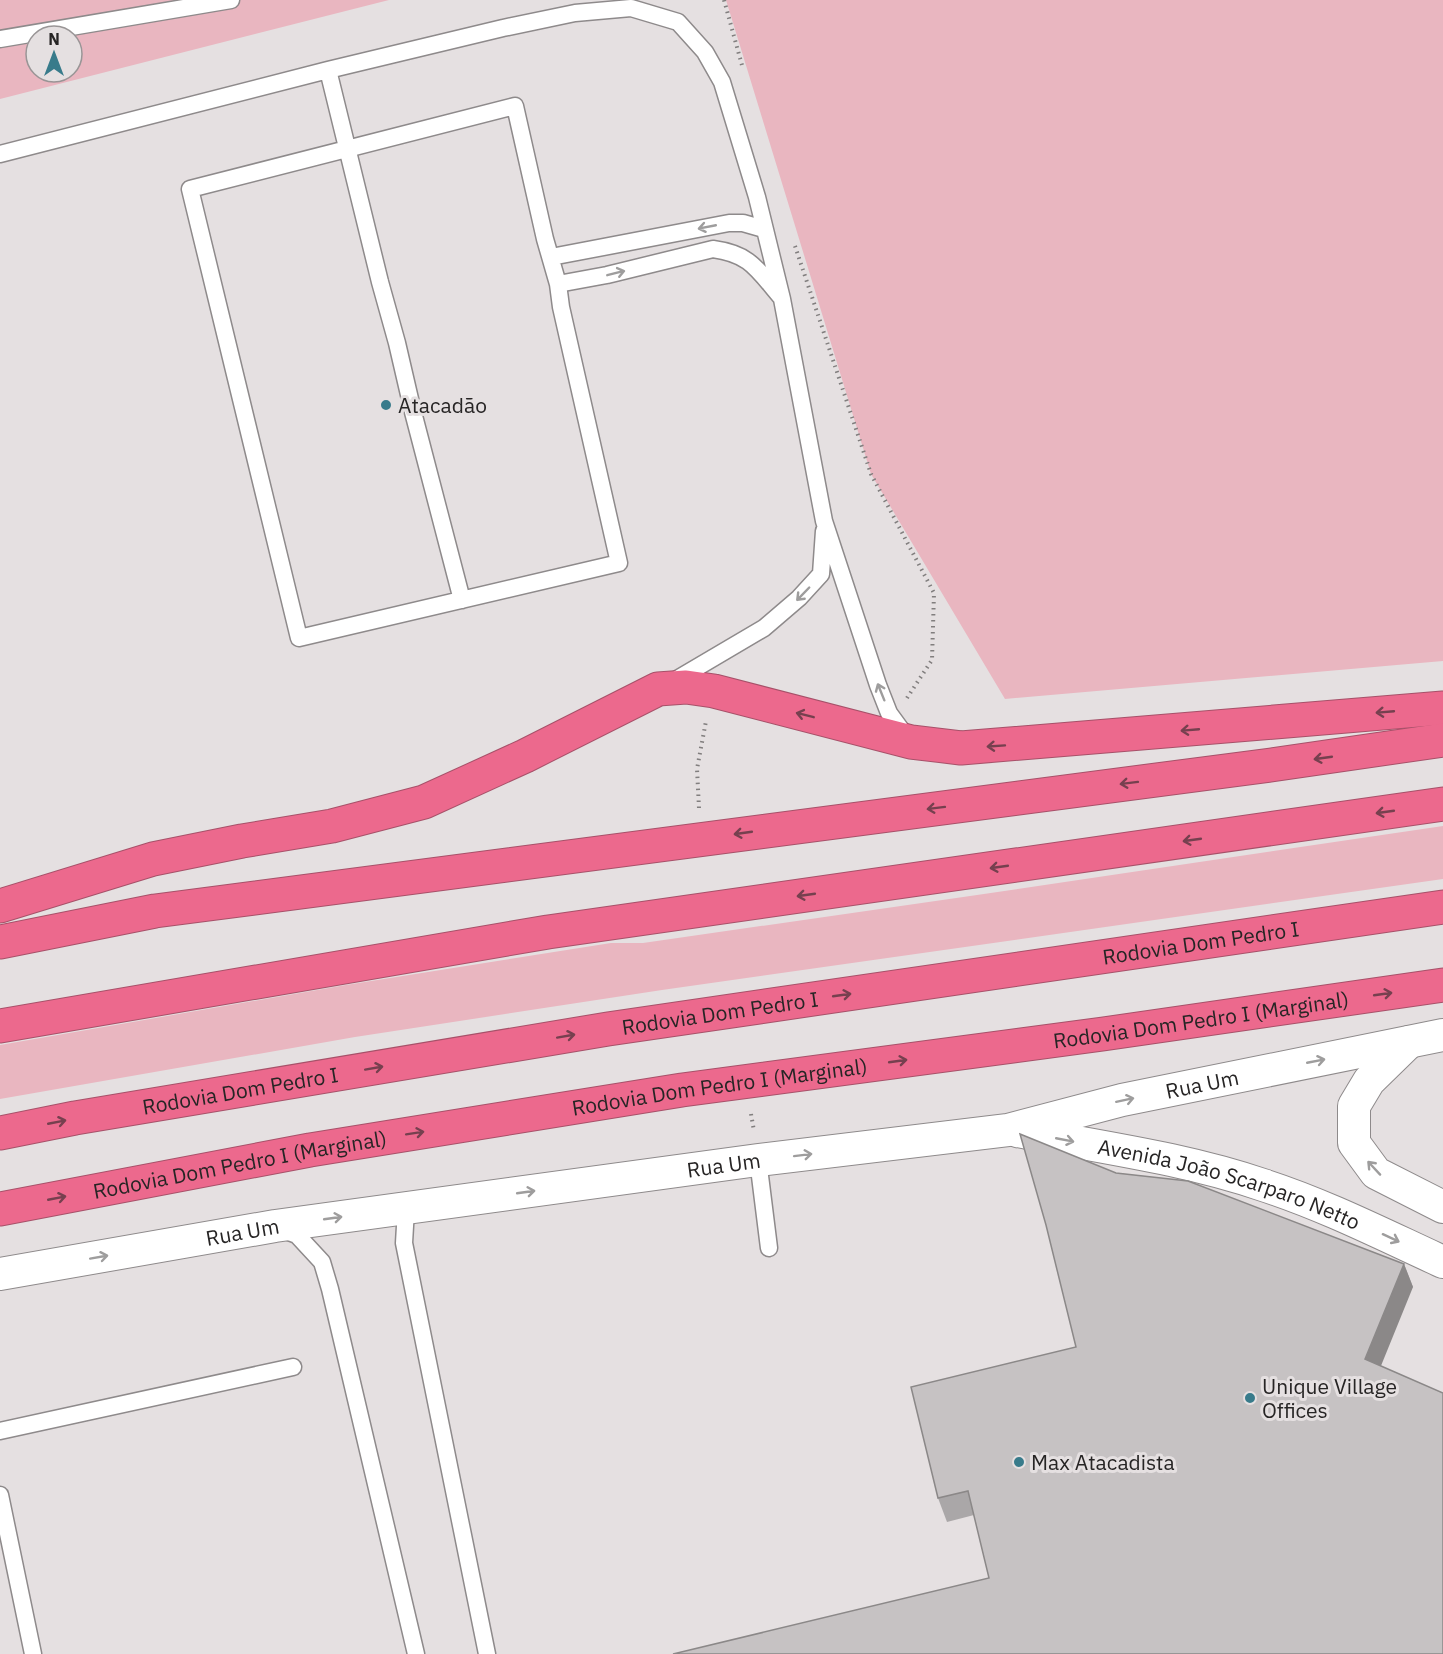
<svg xmlns="http://www.w3.org/2000/svg" width="1443" height="1654" viewBox="0 0 1443 1654" font-family="'IBM Plex Sans',sans-serif">
  <style>
    .green { fill: #e9b6c0; fill-rule: evenodd }
    .lines { fill: none; stroke-linecap: round; stroke-linejoin: round }
    .lane-casing { stroke: #8e8a8b; stroke-width: 19 }
    .street-casing { stroke: #8e8a8b; stroke-width: 34 }
    .highway-casing { stroke: #a75169; stroke-width: 35 }
    .path { stroke: #817e7e; stroke-width: 4; stroke-dasharray: 1.5 4.5; stroke-linecap: butt }
    .lane { stroke: #fff; stroke-width: 16 }
    .street { stroke: #fff; stroke-width: 32 }
    .highway { stroke: #ec698d; stroke-width: 33 }
    .wall { fill: #aaa7a8 }
    .shaded-wall { fill: #8b8888 }
    .building { fill: #c6c2c3; stroke: #8b8888; stroke-width: 1.5 }
    .oneway { stroke: #9e9d9d }
    .oneway2 { stroke: #76404f }
    .poi-dot { fill: #387b8b; stroke: #e5e0e1; stroke-width: 2 }
    .labels { text-anchor: middle; dominant-baseline: central; stroke-width: 6; stroke-linejoin: round; paint-order: stroke }
    .poi-label { font-size: 21px; fill: #272525; stroke: #e5e0e1; text-anchor: start }
    .street-label { font-size: 21px; fill: #272525; stroke: #e5e0e1 }
  </style>
  <rect width="100%" height="100%" fill="#e5e0e1"/>
  <path class="green" d="M 0,0 L 389,0 L 0,99 ZM 36,36 L 72,36 L 72,72 L 36,72 Z
    M 726,0 L 1443,0 L 1443,661 L 1005,699 L 871,474 Z
    M 1443,826 L 1443,879 L 662,990 L 355,1037 L 0,1099 L 0,1045 L 346,985 L 611,943 L 643,943 L 977,895 Z"/>
  <g class="lines">
    <defs>
      <path id="lane" d="M 0,39 L 231,0
        M 328,70 L 380,282 L 397,343 L 413,412 L 462,600
        M 515,106 L 545,239 L 558,284 L 561,307 L 619,563 L 299,638 L 190,189 Z
        M 0,154 L 328,70 L 503,28 L 575,13 L 631,8 L 678,22 L 705,52 L 722,82 L 757,197 L 782,299 L 824,521 L 878,685 L 889,713 L 908,739
        M 551,257 L 729,223 L 743,223 L 764,229
        M 558,284 L 607,275 L 713,249 C 750,254 757,269 780,296
        M 674,681 L 764,628 L 799,598 L 821,574 L 824,531
        M 758,1160 L 769,1248
        M 406,1209 L 404,1243 L 487,1654
        M 281,1229 L 297,1235 L 322,1262 L 330,1289 L 416,1654
        M 0,1431 L 293,1367
        M 0,1495 L 33,1654"/>
      <g id="street">
        <path d="M 1409,1042 L 1369,1081 L 1354,1106 L 1354,1143 L 1376,1173 L 1443,1207"/>
        <path id="s1" d="M 1017,1131 C 1099,1147 1184,1158 1263,1185 C 1325,1205 1384,1235 1443,1262"/>
        <path id="s2" d="M 0,1274 L 275,1226 L 758,1160 L 1008,1130 L 1122,1100 L 1443,1035"/>
      </g>
      <g id="highway">
        <path d="M 0,906 L 153,859 L 242,841 L 332,826 L 424,802 L 525,756 L 658,689 L 686,687 L 714,691 L 911,742 L 961,748 L 1443,708"/>
        <path d="M 0,942 L 155,911 L 1271,765 L 1443,740"/>
        <path d="M 0,1026 L 548,932 L 1443,804"/>
        <path id="s3" d="M 0,1133 L 75,1118 L 608,1029 L 1443,907"/>
        <path id="s4" d="M 0,1209 L 310,1150 L 682,1090 L 1103,1034 L 1443,985"/>
      </g>
    </defs>
    <use href="#lane" class="lane-casing"/>
    <use href="#street" class="street-casing"/>
    <use href="#highway" class="highway-casing"/>
    <path class="path" d="M 724,0 L 743,69
      M 795,246 L 871,474 L 934,593 L 932,660 L 907,698
      M 699,808 L 697,769 L 706,721
      M 751,1114 L 754,1131"/>
    <use href="#lane" class="lane"/>
    <use href="#street" class="street"/>
    <use href="#highway" class="highway"/>
  </g>
  <path class="wall" d="M 1116,1173 L 1404,1264 L 1413,1287 L 989,1578 L 974,1515 L 947,1522 L 938,1498 L 1076,1347 Z"/>
  <path class="shaded-wall" d="M 1404,1264 L 1413,1287 L 1374,1383 L 1365,1359 Z"/>
  <path class="building" d="M 1020,1134 L 1116,1173 L 1188,1181 L 1404,1264 L 1365,1359 L 1443,1393 L 1443,1654 L 673,1654 L 989,1578 L 968,1491 L 938,1498 L 911,1387 L 1076,1347 L 1046,1225 Z"/>
  <defs><path id="oneway-shaft" d="M-6 0H5M1.5-3L5.5 0L1.5 3" fill="none" stroke-width="1.6" stroke-linecap="round" stroke-linejoin="round" transform="scale(1.5)"/></defs>
  <g class="oneway">
    <use href="#oneway-shaft" transform="translate(707 227) rotate(169)"/>
    <use href="#oneway-shaft" transform="translate(616 273) rotate(-14)"/>
    <use href="#oneway-shaft" transform="translate(803 594) rotate(134)"/>
    <use href="#oneway-shaft" transform="translate(881 692) rotate(-112)"/>
    <use href="#oneway-shaft" transform="translate(1316 1061) rotate(-11)"/>
    <use href="#oneway-shaft" transform="translate(1125 1100) rotate(-12)"/>
    <use href="#oneway-shaft" transform="translate(1065 1140) rotate(11)"/>
    <use href="#oneway-shaft" transform="translate(803 1155) rotate(-7)"/>
    <use href="#oneway-shaft" transform="translate(1374 1168) rotate(-133)"/>
    <use href="#oneway-shaft" transform="translate(526 1192) rotate(-8)"/>
    <use href="#oneway-shaft" transform="translate(333 1218) rotate(-8)"/>
    <use href="#oneway-shaft" transform="translate(1391 1238) rotate(25)"/>
    <use href="#oneway-shaft" transform="translate(99 1257) rotate(-10)"/>
  </g>
  <g class="oneway2">
    <use href="#oneway-shaft" transform="translate(1385 712) rotate(175)"/>
    <use href="#oneway-shaft" transform="translate(805 715) rotate(-166)"/>
    <use href="#oneway-shaft" transform="translate(1190 730) rotate(175)"/>
    <use href="#oneway-shaft" transform="translate(996 746) rotate(176)"/>
    <use href="#oneway-shaft" transform="translate(1323 758) rotate(172)"/>
    <use href="#oneway-shaft" transform="translate(1129 783) rotate(173)"/>
    <use href="#oneway-shaft" transform="translate(936 808) rotate(173)"/>
    <use href="#oneway-shaft" transform="translate(1385 812) rotate(172)"/>
    <use href="#oneway-shaft" transform="translate(743 833) rotate(172)"/>
    <use href="#oneway-shaft" transform="translate(1192 840) rotate(172)"/>
    <use href="#oneway-shaft" transform="translate(999 867) rotate(172)"/>
    <use href="#oneway-shaft" transform="translate(806 895) rotate(172)"/>
    <use href="#oneway-shaft" transform="translate(1383 994) rotate(-8)"/>
    <use href="#oneway-shaft" transform="translate(842 995) rotate(-8)"/>
    <use href="#oneway-shaft" transform="translate(566 1036) rotate(-10)"/>
    <use href="#oneway-shaft" transform="translate(898 1061) rotate(-8)"/>
    <use href="#oneway-shaft" transform="translate(374 1068) rotate(-10)"/>
    <use href="#oneway-shaft" transform="translate(57 1122) rotate(-11)"/>
    <use href="#oneway-shaft" transform="translate(415 1133) rotate(-9)"/>
    <use href="#oneway-shaft" transform="translate(57 1198) rotate(-11)"/>
  </g>
  <g class="poi-dot">
    <circle cx="386" cy="405" r="6"/>
    <circle cx="1250" cy="1398" r="6"/>
    <circle cx="1019" cy="1462" r="6"/>
  </g>
  <g class="labels">
    <g class="poi-label">
      <text x="398" y="405">Atacadão</text>
      <text x="1262" y="1386">Unique Village<tspan x="1262" dy="24">Offices</tspan></text>
      <text x="1031" y="1462">Max Atacadista</text>
    </g>
    <g class="street-label">
      <text stroke="none"><textPath href="#s3" startOffset="1216">Rodovia Dom Pedro I</textPath></text>
      <text stroke="none"><textPath href="#s3" startOffset="730">Rodovia Dom Pedro I</textPath></text>
      <text stroke="none"><textPath href="#s4" startOffset="1216">Rodovia Dom Pedro I (Marginal)</textPath></text>
      <text stroke="none"><textPath href="#s2" startOffset="1218">Rua Um</textPath></text>
      <text stroke="none"><textPath href="#s4" startOffset="730">Rodovia Dom Pedro I (Marginal)</textPath></text>
      <text stroke="none"><textPath href="#s3" startOffset="244">Rodovia Dom Pedro I</textPath></text>
      <text stroke="none"><textPath href="#s4" startOffset="244">Rodovia Dom Pedro I (Marginal)</textPath></text>
      <text stroke="none"><textPath href="#s2" startOffset="732">Rua Um</textPath></text>
      <text stroke="none"><textPath href="#s1" startOffset="219">Avenida João Scarparo Netto</textPath></text>
      <text stroke="none"><textPath href="#s2" startOffset="246">Rua Um</textPath></text>
    </g>
  </g>
  <g transform="translate(54 54)"><circle r="28" fill="#e5e0e1" stroke="#999596" stroke-width="1.5"/>
  <path d="M0-4.5L10 22L0 15L-10 22Z" fill="#387b8b"/>
  <text y="-9" font-size="16" font-weight="bold" text-anchor="middle" fill="#272525">N</text>
  </g>
</svg>
